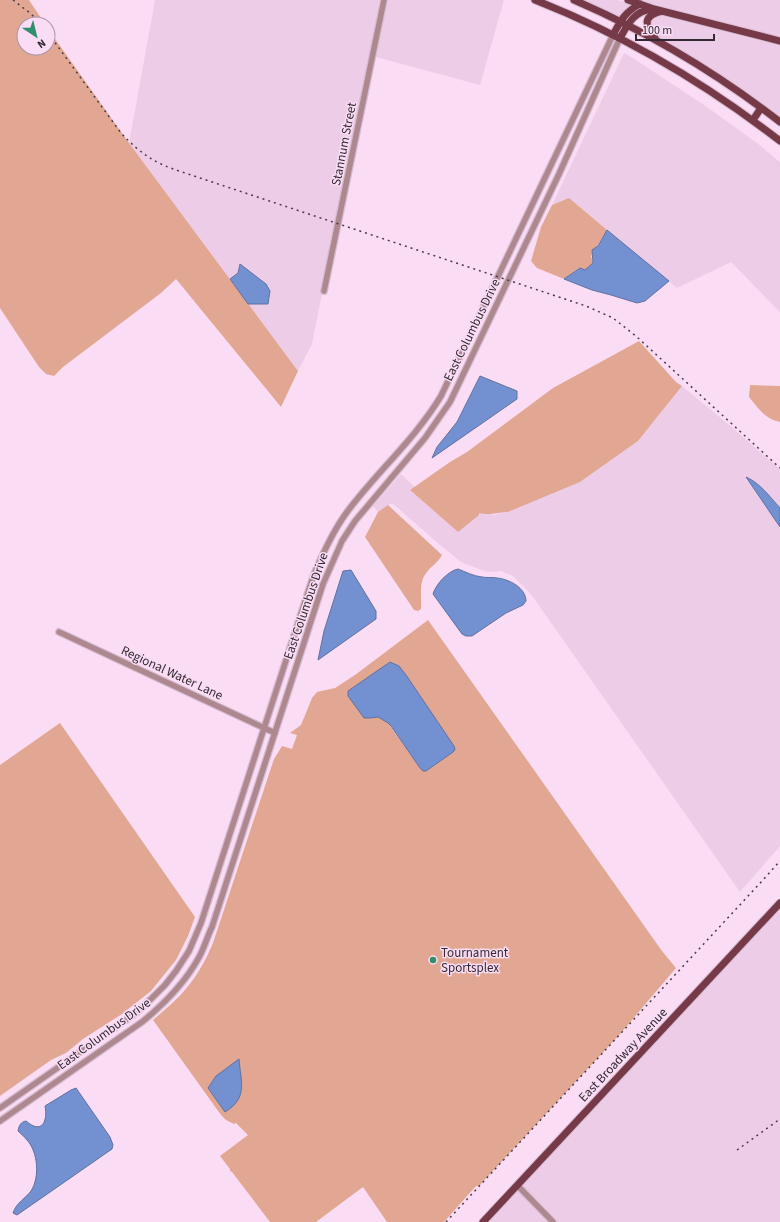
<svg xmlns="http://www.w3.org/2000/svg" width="780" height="1222" viewBox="0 0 780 1222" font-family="'Source Sans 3',sans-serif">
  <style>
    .built { fill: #edcce7 }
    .green { fill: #e1a793; fill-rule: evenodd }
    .water { fill: #7390d0; stroke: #6071a0 }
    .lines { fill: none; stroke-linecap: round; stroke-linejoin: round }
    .minor-casing { stroke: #d6bcd1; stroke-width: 8 }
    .major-casing { stroke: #d6bcd1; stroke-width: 9 }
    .minor { stroke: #ad888f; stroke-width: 5.5 }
    .major { stroke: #763948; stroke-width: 7 }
    .rail { stroke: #473b46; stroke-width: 1.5; stroke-dasharray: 2 4; stroke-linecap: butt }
    .poi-dot { fill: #2e906a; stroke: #faddf4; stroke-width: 1.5 }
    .labels { text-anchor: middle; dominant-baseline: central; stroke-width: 3; stroke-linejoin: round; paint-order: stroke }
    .street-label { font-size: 13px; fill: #322831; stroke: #faddf4 }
    .poi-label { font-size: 13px; fill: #322831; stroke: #faddf4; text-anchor: start }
  </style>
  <rect width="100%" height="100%" fill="#faddf4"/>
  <path class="built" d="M 155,0 L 381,0 L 321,293 L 322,294 L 312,344 L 298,371 L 248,304 L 268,304 L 266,284 L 239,265 L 238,273 L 230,279 L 129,143 Z
    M 387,0 L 504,0 L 480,85 L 376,57 Z
    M 582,0 L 617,0 L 633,4 L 627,9 L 619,18 Z
    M 638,0 L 780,0 L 780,38 L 664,7 L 654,6 L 641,0 Z
    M 663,14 L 780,44 L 780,119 L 746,92 L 656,36 L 650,28 L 650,21 L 652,18 Z
    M 624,53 L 633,58 L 707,107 L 757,143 L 780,162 L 780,312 L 731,262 L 677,288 L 569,199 L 552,205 Z
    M 682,386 L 728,424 L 780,469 L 780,508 L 763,490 L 751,479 L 746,478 L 780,527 L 780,846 L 740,892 L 533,597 L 526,589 L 513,576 L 501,571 L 487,572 L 461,562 L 439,544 L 392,503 L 378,512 L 373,506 L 401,474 L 415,487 L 410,490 L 458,532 L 478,512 L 495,515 L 502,512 L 508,512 L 580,482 L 638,441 Z
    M 780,907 L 780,1222 L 556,1222 L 522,1186 Z
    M 518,1190 L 549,1222 L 487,1222 Z"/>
  <path class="green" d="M 0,0 L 29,0 L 45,24 L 24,24 L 24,48 L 48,48 L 48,29 L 129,143 L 298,371 L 281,407 L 176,279 L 161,293 L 63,367 L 54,376 L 46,374 L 39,367 L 0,308 Z
    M 569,198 L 607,230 L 591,256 L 593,263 L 584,271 L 579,268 L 564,279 L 537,268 L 531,261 L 541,227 L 552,205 Z
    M 639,341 L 676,382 L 682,386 L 638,441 L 580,482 L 508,512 C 496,512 492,516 479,513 L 479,515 L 458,532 L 410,490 L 450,462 L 467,452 L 553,388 Z
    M 750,385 L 780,386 L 780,422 C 765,419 758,408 749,397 Z
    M 388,505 L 442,555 C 438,563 432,565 427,572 C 418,582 422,597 421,609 L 418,611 L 414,610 L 365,537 L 378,512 Z
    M 428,620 L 662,951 L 676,968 L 620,1034 L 479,1186 L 476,1186 L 444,1222 L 387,1222 L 363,1187 L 316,1222 L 270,1222 L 232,1172 L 230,1171 L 230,1169 L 220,1156 L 248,1135 L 236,1123 L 234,1124 L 226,1120 L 221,1115 L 153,1020 C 171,1005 188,990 200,969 C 205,961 209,952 213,943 L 274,759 L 282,746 L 292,749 L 297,735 L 290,733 L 301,725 L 312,698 L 317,692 L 335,688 L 355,675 ZM 390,662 L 395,664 L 455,750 L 426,771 L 423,771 L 420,768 L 388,723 L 378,717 L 364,717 L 348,696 L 349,691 ZM 239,1060 L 208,1088 L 216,1076 Z
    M 60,723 L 195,917 L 188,936 L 176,960 L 151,991 L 122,1014 L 83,1039 L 66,1053 L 51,1060 L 0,1096 L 0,765 Z"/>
  <path class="water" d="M 607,230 L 669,281 L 645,301 L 637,303 L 611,295 L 592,290 L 564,279 L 580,268 L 585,270 L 593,263 L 592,250 L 598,246 Z
    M 240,264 L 266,284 L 270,291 L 268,304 L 248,304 L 230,279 L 238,273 Z
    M 480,376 L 517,391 L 517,399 L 432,458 L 437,447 L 457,422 Z
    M 746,477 C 760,483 770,497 780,508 L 780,527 Z
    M 458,569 C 466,572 473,576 482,577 C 487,578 492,577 497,578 C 509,579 526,588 526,601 L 523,605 L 506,613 L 472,636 L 466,636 L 462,634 L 433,594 C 436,584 448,571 458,569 Z
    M 351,570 L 376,611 L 376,619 L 318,660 L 324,631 L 343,571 Z
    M 390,662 L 399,666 L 406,675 L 454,746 L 455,750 L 453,752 L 426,771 L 423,771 L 420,768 L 391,726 L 388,723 L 378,717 L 370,718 L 364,718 L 348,696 L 348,691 Z
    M 239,1059 C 241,1083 248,1098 225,1112 L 208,1088 L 216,1076 Z
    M 76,1088 L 110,1137 L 113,1145 L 112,1149 L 17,1215 L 13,1213 C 16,1203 26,1198 31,1191 C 40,1177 38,1152 27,1140 C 25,1137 21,1134 18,1131 C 19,1125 21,1122 26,1121 C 42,1135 48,1121 45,1106 L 71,1090 Z"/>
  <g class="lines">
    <defs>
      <path id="minor" d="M 324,291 L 384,0
        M 59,632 L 275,733
        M 0,1108 L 136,1013 L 151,999 L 165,985 L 176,971 L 189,951 L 201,923 L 313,577 C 322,555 333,531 347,512 C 377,472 415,439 441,396 L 613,35
        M 0,1121 L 142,1022 C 164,1004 184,984 198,959 C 204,949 207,937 212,927 L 323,584 L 342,541 L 355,521 L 425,438 L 450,402 L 559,174 L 620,38
        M 518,1186 L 553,1222"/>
      <path id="major" d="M 535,0 C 624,35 705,83 780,141
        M 574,0 C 648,32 717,73 780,122
        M 628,0 L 654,9 L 780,41
        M 613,35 C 621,20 625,12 640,4
        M 620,38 C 628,24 634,11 652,9
        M 655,38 C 644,24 643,16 662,11
        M 753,120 L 761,108
        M 483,1222 L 780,903"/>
    </defs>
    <use href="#minor" class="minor-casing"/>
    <use href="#major" class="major-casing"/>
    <use href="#minor" class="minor"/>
    <use href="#major" class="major"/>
    <path class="rail" d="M 13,0 L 30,13 L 41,24
      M 48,33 L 121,133 C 141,154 154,163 182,172 L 586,306 L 613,318 L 637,337 L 780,468
      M 737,1150 L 780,1119
      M 446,1222 L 762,881 L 780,861"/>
  </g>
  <circle class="poi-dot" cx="433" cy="960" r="4"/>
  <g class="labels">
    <g class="street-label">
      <text transform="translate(344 144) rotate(-79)">Stannum Street</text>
      <text transform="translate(472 330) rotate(-64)">East Columbus Drive</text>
      <text transform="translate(306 606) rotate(-71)">East Columbus Drive</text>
      <text transform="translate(172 673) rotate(25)">Regional Water Lane</text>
      <text transform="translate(104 1034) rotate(-36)">East Columbus Drive</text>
      <text transform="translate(623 1055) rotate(-47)">East Broadway Avenue</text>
    </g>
    <g class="poi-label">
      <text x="441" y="953">Tournament<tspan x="441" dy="15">Sportsplex</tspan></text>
    </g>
  </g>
  <g transform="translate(36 36) rotate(145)"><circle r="19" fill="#faddf4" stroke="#aa95a6"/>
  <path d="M0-3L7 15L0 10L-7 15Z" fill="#2e906a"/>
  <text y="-6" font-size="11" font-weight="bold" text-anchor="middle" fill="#322831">N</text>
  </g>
  <path d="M636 34v6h78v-6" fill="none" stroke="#322831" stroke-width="2"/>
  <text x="642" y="34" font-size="12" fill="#322831" stroke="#faddf4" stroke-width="3" paint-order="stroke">100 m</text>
</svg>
